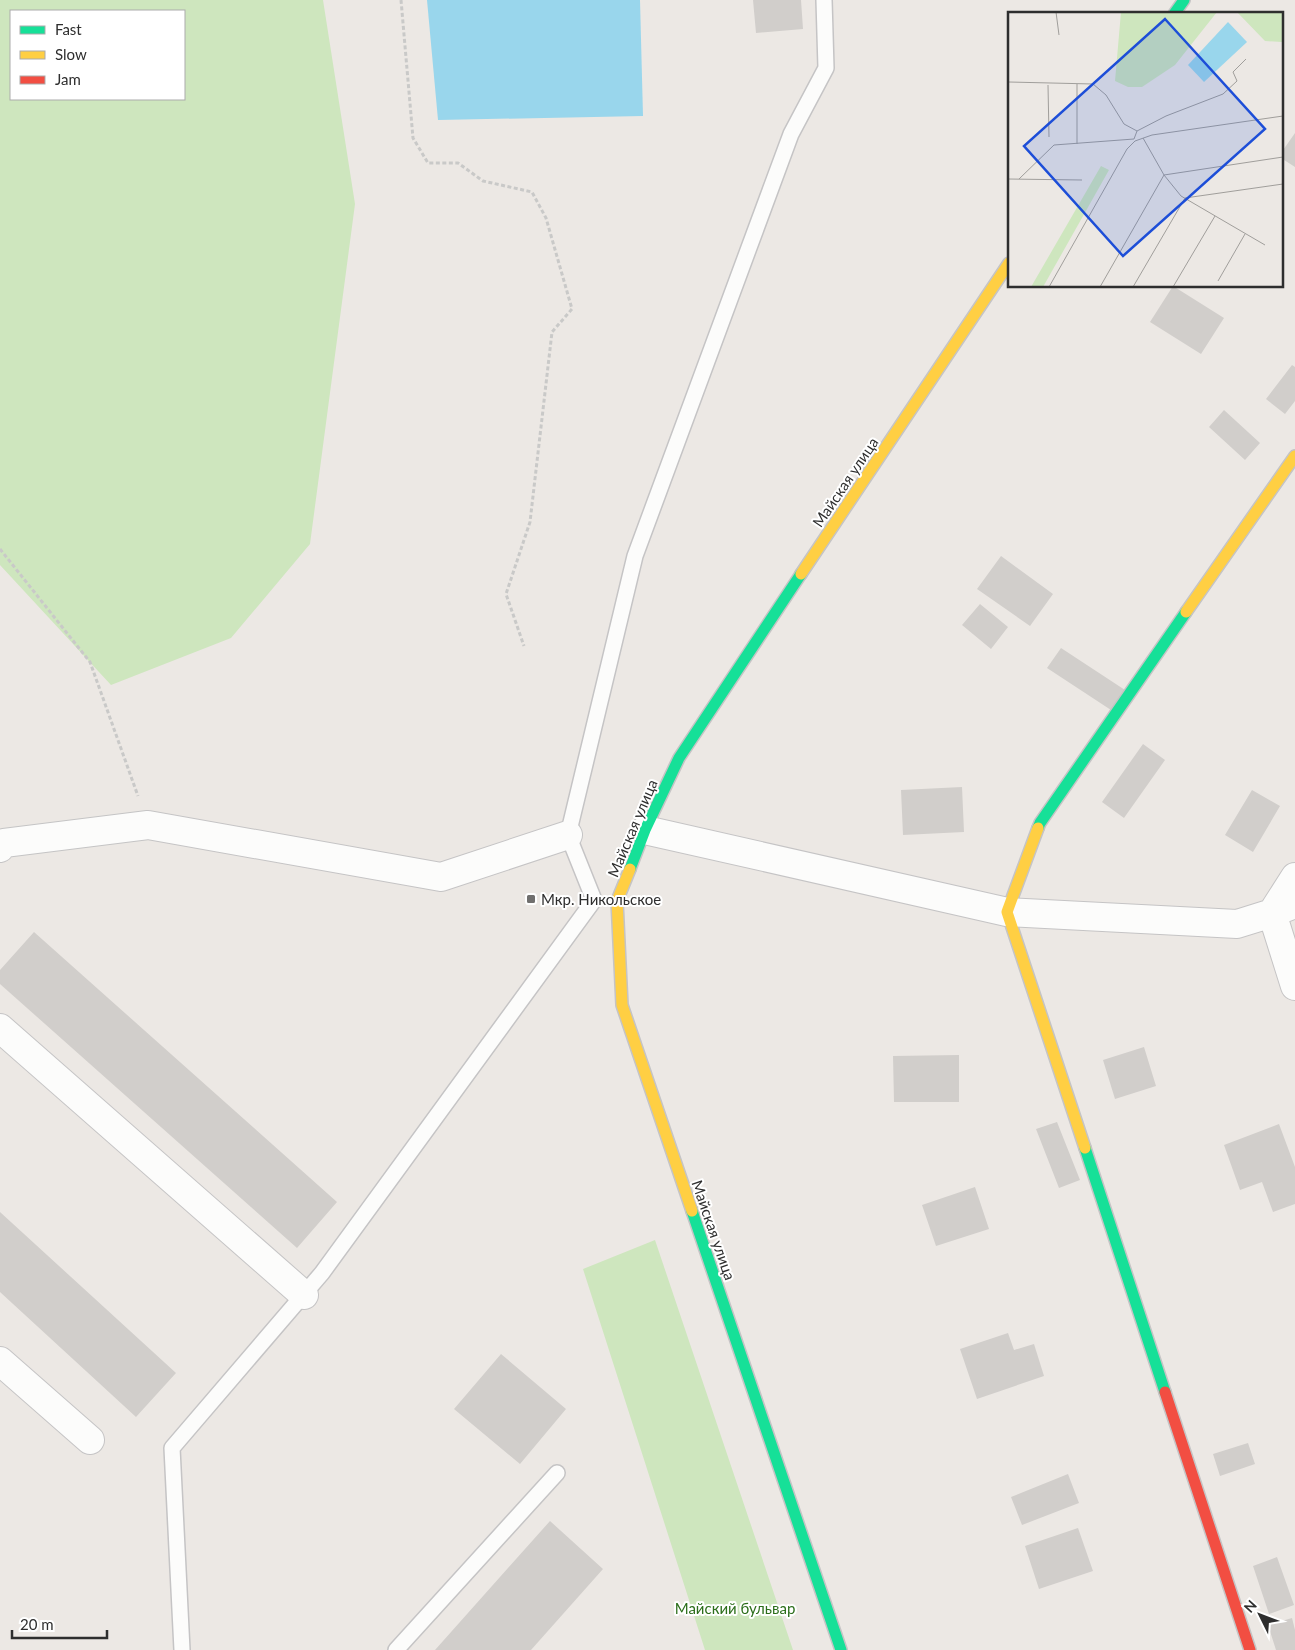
<svg xmlns="http://www.w3.org/2000/svg" width="1295" height="1650" viewBox="0 0 1295 1650" font-family="Lato,sans-serif">
  <style>
    .green { fill: #cee6be; fill-rule: evenodd }
    .water { fill: #99d6ec }
    .building { fill: #d1cecb }
    .lines { fill: none; stroke-linecap: round; stroke-linejoin: round }
    .lane-casing { stroke: #c5c4c5; stroke-width: 18 }
    .street-casing { stroke: #c5c4c5; stroke-width: 30 }
    .fast-casing { stroke: #c5c4c5; stroke-width: 14 }
    .slow-casing { stroke: #c5c4c5; stroke-width: 14 }
    .jam-casing { stroke: #c5c4c5; stroke-width: 14 }
    .path { stroke: #c9c9c8; stroke-width: 3; stroke-dasharray: 4 2.5; stroke-linecap: butt }
    .lane { stroke: #fcfcfb; stroke-width: 15 }
    .street { stroke: #fcfcfb; stroke-width: 28 }
    .fast { stroke: #16e098; stroke-width: 11 }
    .slow { stroke: #ffcf43; stroke-width: 11 }
    .jam { stroke: #f24e42; stroke-width: 11 }
    .poi-dot { fill: #706f6e; stroke: #fff; stroke-width: 2 }
    .labels { text-anchor: middle; dominant-baseline: central; stroke-width: 4; stroke-linejoin: round; paint-order: stroke }
    .street-label { font-size: 15px; fill: #2e2e2e; stroke: #fff }
    .poi-label { font-size: 15px; fill: #2e2e2e; stroke: #fff; text-anchor: start }
    .park-label { font-size: 15px; fill: #2c6e1b; stroke: #fff }
    .inset-road { fill: none; stroke: #a09e9b; stroke-width: 1 }
    .view { fill: #1d4ed8; fill-opacity: 0.15; stroke: #1d4ed8; stroke-width: 2.5 }
    .inset-edge { fill: none; stroke: #2e2e2e; stroke-width: 2.5 }
  </style>
  <rect width="100%" height="100%" fill="#ece8e4"/>
  <path class="green" d="M 0,0 L 323,0 L 355,204 L 310,544 L 231,638 L 111,685 L 0,565 ZM 11,11 L 184,11 L 184,99 L 11,99 Z
    M 655,1240 L 793,1650 L 705,1650 L 583,1269 Z"/>
  <path class="water" d="M 427,0 L 640,0 L 643,116 L 438,120 Z"/>
  <path class="building" d="M 753,0 L 801,0 L 803,29 L 756,33 Z
    M 1295,133 L 1295,167 L 1281,158 L 1281,153 Z
    M 1173,286 L 1224,318 L 1201,354 L 1150,322 Z
    M 1292,365 L 1295,367 L 1295,401 L 1285,414 L 1266,399 Z
    M 1224,410 L 1260,443 L 1245,460 L 1209,427 Z
    M 1001,556 L 1053,594 L 1030,626 L 977,589 Z
    M 980,604 L 1008,627 L 991,649 L 962,625 Z
    M 1061,648 L 1125,690 L 1111,710 L 1047,668 Z
    M 1143,744 L 1165,760 L 1124,818 L 1102,802 Z
    M 962,787 L 964,832 L 903,835 L 901,790 Z
    M 1252,790 L 1280,806 L 1253,852 L 1225,835 Z
    M 34,932 L 337,1202 L 297,1248 L 0,984 L 0,970 Z
    M 1144,1047 L 1156,1086 L 1115,1099 L 1103,1060 Z
    M 959,1055 L 959,1102 L 894,1102 L 893,1056 Z
    M 1057,1122 L 1080,1180 L 1059,1188 L 1036,1129 Z
    M 1279,1124 L 1295,1167 L 1295,1204 L 1273,1212 L 1262,1182 L 1240,1190 L 1224,1145 Z
    M 975,1187 L 989,1229 L 936,1246 L 922,1205 Z
    M 0,1212 L 176,1373 L 136,1417 L 0,1292 Z
    M 1008,1333 L 1014,1350 L 1034,1344 L 1044,1376 L 977,1399 L 960,1349 Z
    M 501,1354 L 566,1409 L 520,1464 L 454,1409 Z
    M 1248,1443 L 1255,1464 L 1220,1476 L 1213,1454 Z
    M 1068,1474 L 1079,1503 L 1022,1525 L 1011,1497 Z
    M 550,1521 L 603,1569 L 531,1650 L 435,1650 Z
    M 1078,1528 L 1093,1571 L 1039,1589 L 1025,1546 Z
    M 1277,1557 L 1294,1605 L 1269,1614 L 1253,1566 Z
    M 1292,1618 L 1295,1630 L 1295,1650 L 1276,1650 L 1268,1625 Z"/>
  <g class="lines">
    <defs>
      <path id="lane" d="M 594,900 L 568,835 L 635,556 L 791,134 L 826,68 L 824,0
        M 182,1650 L 172,1448 L 322,1273 L 594,900
        M 396,1650 L 557,1473"/>
      <path id="street" d="M 645,830 L 1007,912 L 1237,924 L 1272,913 L 1295,904
        M 0,848 L 4,843 L 148,825 L 441,877 L 568,835
        M 1295,877 L 1272,913 L 1295,986
        M 0,1028 L 304,1295
        M 0,1361 L 90,1440"/>
      <path id="fast" d="M 1174,14 L 1184,0
        M 1038,828 L 1040,823 L 1186,612
        M 630,869 L 645,830 L 679,758 L 801,574
        M 1085,1148 L 1165,1392
        M 692,1211 L 841,1650"/>
      <path id="slow" d="M 801,574 L 1009,263
        M 1186,612 L 1295,456
        M 1038,828 L 1007,912 L 1085,1148
        M 630,869 L 617,901 L 622,1005 L 692,1211"/>
      <path id="jam" d="M 1165,1392 L 1250,1650"/>
    </defs>
    <use href="#lane" class="lane-casing"/>
    <use href="#street" class="street-casing"/>
    <use href="#fast" class="fast-casing"/>
    <use href="#slow" class="slow-casing"/>
    <use href="#jam" class="jam-casing"/>
    <path class="path" d="M 401,0 L 413,138 L 428,163 L 458,163 L 483,181 L 532,192 L 546,218 L 572,309 L 552,332 L 530,522 L 506,594 L 524,646
      M 0,549 L 90,662 L 138,796"/>
    <use href="#lane" class="lane"/>
    <use href="#street" class="street"/>
    <use href="#fast" class="fast"/>
    <use href="#slow" class="slow"/>
    <use href="#jam" class="jam"/>
  </g>
  <rect class="poi-dot" x="526" y="894" width="10" height="10" rx="2.5"/>
  <g class="labels">
    <g class="street-label">
      <text transform="translate(845 482) rotate(-56)">Майская улица</text>
      <text transform="translate(632 828) rotate(-67)">Майская улица</text>
      <text transform="translate(714 1230) rotate(71)">Майская улица</text>
    </g>
    <g class="poi-label">
      <text x="541" y="899">Мкр. Никольское</text>
    </g>
    <g class="park-label">
      <text x="735" y="1608">Майский бульвар</text>
    </g>
  </g>
  <g transform="translate(1008 12)">
    <rect width="275" height="275" fill="#ece8e4"/>
    <path d="M 113,0 L 209,0 L 167,53 L 134,75 L 120,75 L 107,69 ZM 229,0 L 274,0 L 274,30 L 257,29 ZM 93,154 L 101,158 L 35,275 L 23,275 Z" fill="#cee6be"/>
    <path d="M 220,10 L 239,30 L 196,70 L 180,53 Z" fill="#99d6ec"/>
    <path class="inset-road" d="M 48,0 L 51,23M 0,70 L 0,130M 1,70 L 85,72 L 98,83 L 116,112 L 129,119M 69,72 L 69,132M 40,73 L 41,125M 135,126 L 156,163 L 173,184 L 257,233M 126,127 L 129,119 L 158,104 L 215,82 L 229,69 L 225,60 L 238,47M 0,167 L 74,168M 11,167 L 46,133 L 126,127M 210,269 L 237,222M 41,275 L 119,137 L 127,129 L 144,123 L 275,104M 92,275 L 156,163 L 275,145M 125,275 L 177,186 L 275,172M 165,275 L 207,204"/>
    <path class="view" d="M 157,7 L 257,117 L 115,244 L 16,134 Z"/>
    <rect width="275" height="275" class="inset-edge"/>
  </g>
  <rect x="10" y="10" width="175" height="90" fill="#ffffff" stroke="#ababab"/>
  <rect x="20" y="26" width="25" height="8" fill="#16e098" stroke="#ababab"/>
  <text x="55" y="35" font-size="15" fill="#2e2e2e">Fast</text>
  <rect x="20" y="51" width="25" height="8" fill="#ffcf43" stroke="#ababab"/>
  <text x="55" y="60" font-size="15" fill="#2e2e2e">Slow</text>
  <rect x="20" y="76" width="25" height="8" fill="#f24e42" stroke="#ababab"/>
  <text x="55" y="85" font-size="15" fill="#2e2e2e">Jam</text>
  <g transform="translate(1260 1615) rotate(312)" stroke="#ffffff" stroke-width="4" paint-order="stroke">
  <path d="M0-4L9 19L0 12L-9 19Z" fill="#2e2e2e"/>
  <text y="-8" font-size="14" font-weight="bold" text-anchor="middle" fill="#2e2e2e">N</text>
  </g>
  <path d="M12 1630v8h95v-8" fill="none" stroke="#2e2e2e" stroke-width="2.5"/>
  <text x="20" y="1630" font-size="15" fill="#2e2e2e" stroke="#ffffff" stroke-width="4" paint-order="stroke">20 m</text>
</svg>
